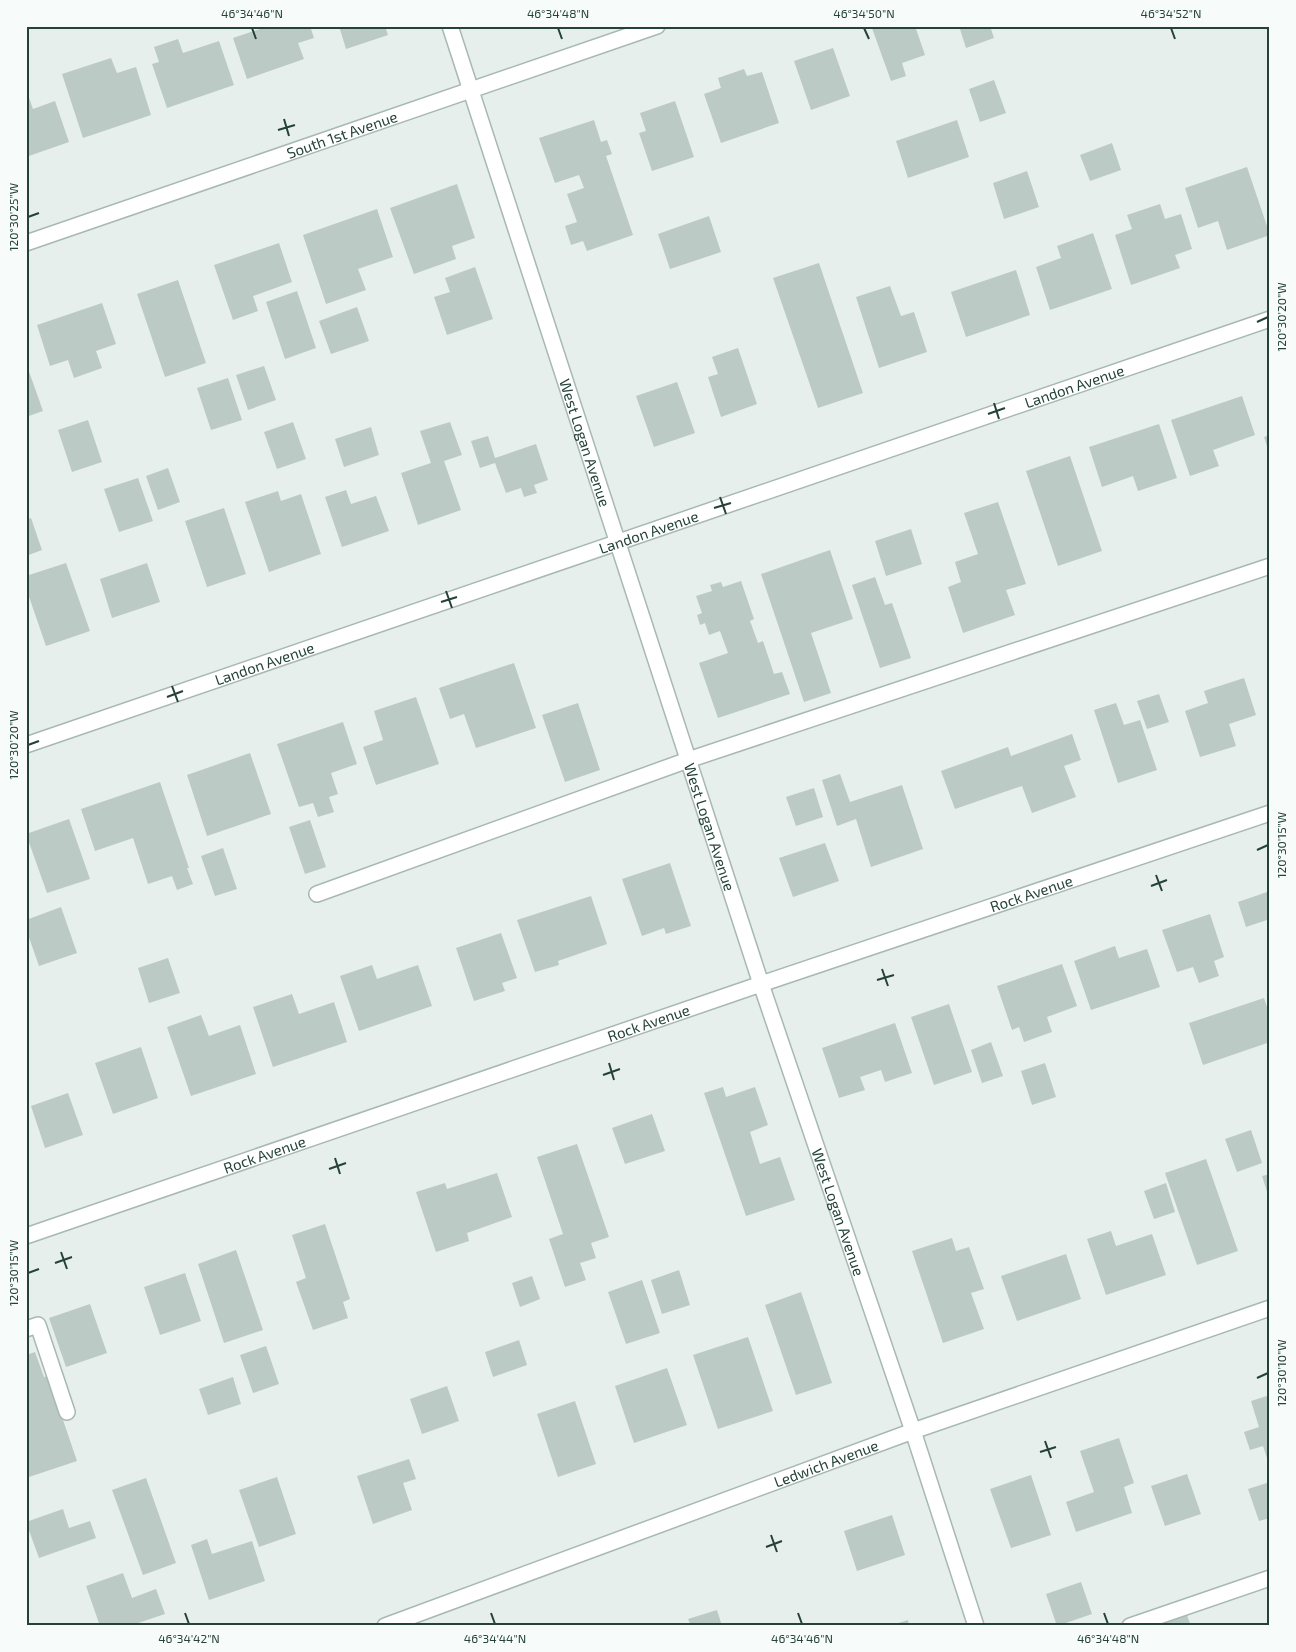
<svg xmlns="http://www.w3.org/2000/svg" width="1296" height="1652" viewBox="0 0 1296 1652" font-family="'Exo 2',sans-serif">
  <style>
    .building { fill: #bbcac4 }
    .lines { fill: none; stroke-linecap: round; stroke-linejoin: round }
    .service-casing { stroke: #a8b8b2; stroke-width: 18 }
    .minor-casing { stroke: #a8b8b2; stroke-width: 18 }
    .service { stroke: #fff; stroke-width: 15 }
    .minor { stroke: #fff; stroke-width: 15 }
    .ticks { fill: none; stroke: #24423a; stroke-width: 2 }
    .labels { text-anchor: middle; dominant-baseline: central; stroke-width: 4; stroke-linejoin: round; paint-order: stroke }
    .street-label { font-size: 15px; fill: #24423a; stroke: #f7fbf9 }
    .neatline { fill: none; stroke: #24423a; stroke-width: 2 }
    .ticks-label { font-size: 12px; text-anchor: middle; fill: #24423a }
  </style>
  <rect width="100%" height="100%" fill="#e6efeb"/>
  <path class="building" d="M 269,26 L 310,26 L 314,38 L 298,43 L 304,59 L 247,79 L 233,38 Z
    M 339,26 L 385,26 L 388,35 L 346,49 Z
    M 878,26 L 915,26 L 925,55 L 902,63 L 906,76 L 891,81 L 872,28 Z
    M 959,26 L 990,26 L 994,38 L 966,48 Z
    M 178,39 L 183,53 L 219,41 L 234,85 L 167,108 L 152,64 L 159,62 L 154,47 Z
    M 833,48 L 850,96 L 811,110 L 794,61 Z
    M 111,58 L 117,73 L 136,67 L 151,115 L 83,138 L 62,74 Z
    M 744,69 L 747,76 L 762,72 L 779,123 L 721,143 L 704,94 L 721,88 L 718,78 Z
    M 994,80 L 1006,113 L 980,122 L 969,89 Z
    M 28,95 L 33,109 L 55,101 L 69,142 L 26,157 L 26,96 Z
    M 675,101 L 694,157 L 652,171 L 639,133 L 646,131 L 640,113 Z
    M 594,120 L 601,142 L 607,140 L 612,154 L 606,156 L 633,235 L 587,251 L 583,241 L 571,245 L 565,226 L 577,222 L 567,194 L 584,188 L 579,175 L 555,183 L 539,138 Z
    M 957,120 L 969,157 L 908,178 L 896,141 Z
    M 1112,143 L 1121,170 L 1090,181 L 1080,155 Z
    M 1247,167 L 1270,235 L 1227,250 L 1218,221 L 1198,228 L 1185,188 Z
    M 1027,171 L 1039,207 L 1004,219 L 993,183 Z
    M 457,184 L 475,238 L 452,246 L 456,259 L 414,274 L 390,208 Z
    M 1160,204 L 1165,219 L 1181,214 L 1192,249 L 1175,255 L 1180,268 L 1131,285 L 1115,235 L 1132,229 L 1127,215 Z
    M 377,209 L 393,257 L 358,269 L 366,290 L 326,304 L 303,235 Z
    M 709,216 L 721,252 L 670,269 L 658,234 Z
    M 1093,233 L 1112,289 L 1050,310 L 1036,267 L 1061,258 L 1057,246 Z
    M 279,243 L 292,282 L 253,296 L 258,311 L 233,320 L 214,265 Z
    M 819,263 L 863,393 L 818,408 L 773,278 Z
    M 475,267 L 493,319 L 447,335 L 434,297 L 450,292 L 445,278 Z
    M 1016,270 L 1030,315 L 966,337 L 951,292 Z
    M 178,280 L 206,363 L 165,377 L 137,294 Z
    M 890,286 L 901,316 L 914,312 L 927,352 L 879,368 L 856,297 Z
    M 297,291 L 316,348 L 285,359 L 266,302 Z
    M 102,303 L 116,344 L 96,351 L 102,368 L 74,378 L 68,360 L 50,366 L 37,325 Z
    M 357,307 L 369,341 L 331,354 L 319,321 Z
    M 738,348 L 757,404 L 721,417 L 708,377 L 718,374 L 712,357 Z
    M 26,363 L 43,411 L 26,417 Z
    M 264,366 L 276,400 L 248,410 L 236,375 Z
    M 228,378 L 242,420 L 211,430 L 197,388 Z
    M 677,382 L 695,433 L 654,447 L 636,396 Z
    M 1242,396 L 1255,435 L 1213,450 L 1219,466 L 1190,476 L 1171,420 Z
    M 88,420 L 102,462 L 72,472 L 58,430 Z
    M 293,422 L 306,459 L 277,469 L 264,432 Z
    M 450,422 L 462,455 L 444,461 L 461,510 L 418,525 L 401,473 L 431,463 L 420,431 Z
    M 1159,424 L 1177,478 L 1138,491 L 1133,476 L 1102,487 L 1089,447 Z
    M 371,427 L 379,455 L 344,467 L 335,439 Z
    M 1270,435 L 1270,452 L 1269,452 L 1264,437 Z
    M 488,436 L 495,458 L 536,444 L 548,480 L 534,485 L 537,493 L 524,497 L 521,488 L 506,493 L 495,463 L 480,468 L 471,441 Z
    M 1070,456 L 1102,551 L 1058,566 L 1026,471 Z
    M 168,468 L 180,502 L 158,510 L 146,476 Z
    M 138,478 L 153,521 L 119,532 L 104,489 Z
    M 346,490 L 351,504 L 376,496 L 389,531 L 342,547 L 325,497 Z
    M 278,491 L 281,501 L 301,494 L 321,554 L 269,572 L 245,502 Z
    M 998,502 L 1026,584 L 1006,590 L 1015,615 L 963,633 L 948,587 L 961,582 L 955,562 L 978,554 L 964,513 Z
    M 224,508 L 246,574 L 207,587 L 185,521 Z
    M 31,518 L 42,550 L 26,556 L 26,519 Z
    M 911,529 L 922,564 L 886,576 L 875,541 Z
    M 830,550 L 853,619 L 811,633 L 831,693 L 804,702 L 761,574 Z
    M 66,563 L 90,631 L 46,646 L 26,588 L 26,576 Z
    M 147,563 L 160,602 L 112,618 L 100,579 Z
    M 875,577 L 885,605 L 892,603 L 911,658 L 880,668 L 852,585 Z
    M 741,581 L 754,619 L 750,621 L 758,643 L 763,641 L 774,674 L 782,672 L 790,694 L 718,718 L 699,663 L 728,653 L 720,631 L 709,635 L 705,623 L 700,625 L 697,615 L 702,613 L 696,596 L 712,591 L 710,585 L 721,582 L 723,587 Z
    M 514,663 L 536,728 L 476,748 L 464,714 L 450,719 L 439,688 Z
    M 1244,678 L 1256,715 L 1229,724 L 1236,746 L 1200,757 L 1185,711 L 1208,703 L 1204,691 Z
    M 1159,694 L 1169,722 L 1147,729 L 1137,701 Z
    M 416,697 L 439,764 L 376,785 L 363,747 L 383,740 L 374,711 Z
    M 578,703 L 600,770 L 565,782 L 542,715 Z
    M 1116,703 L 1124,725 L 1140,720 L 1157,770 L 1118,783 L 1094,710 Z
    M 343,722 L 357,764 L 331,773 L 338,794 L 329,797 L 334,812 L 318,817 L 313,803 L 299,807 L 277,744 Z
    M 1072,734 L 1081,760 L 1064,766 L 1076,797 L 1032,813 L 1022,786 L 955,809 L 941,771 L 1008,747 L 1011,756 Z
    M 250,753 L 271,814 L 207,836 L 187,775 Z
    M 840,774 L 850,802 L 902,785 L 923,849 L 871,867 L 856,819 L 837,826 L 822,780 Z
    M 160,782 L 189,868 L 187,868 L 193,884 L 177,890 L 172,876 L 148,884 L 133,838 L 95,851 L 81,809 Z
    M 814,788 L 823,817 L 796,826 L 786,797 Z
    M 69,819 L 90,879 L 47,893 L 26,834 Z
    M 310,820 L 326,867 L 305,874 L 289,827 Z
    M 825,843 L 839,881 L 793,897 L 779,858 Z
    M 223,848 L 237,889 L 215,896 L 201,856 Z
    M 670,863 L 691,926 L 666,934 L 664,928 L 642,936 L 622,879 Z
    M 1270,891 L 1270,919 L 1246,927 L 1238,902 Z
    M 591,896 L 607,944 L 558,961 L 559,965 L 535,972 L 517,920 Z
    M 61,907 L 77,953 L 39,966 L 26,929 L 26,920 Z
    M 1210,914 L 1224,957 L 1214,961 L 1219,976 L 1199,983 L 1193,967 L 1177,972 L 1162,930 Z
    M 501,933 L 517,978 L 502,983 L 505,991 L 474,1001 L 456,948 Z
    M 1115,946 L 1119,958 L 1147,949 L 1160,987 L 1091,1010 L 1074,961 Z
    M 168,958 L 180,993 L 149,1003 L 138,968 Z
    M 1062,964 L 1077,1006 L 1047,1017 L 1052,1032 L 1024,1042 L 1019,1027 L 1012,1030 L 997,986 Z
    M 372,965 L 377,979 L 418,965 L 432,1006 L 359,1031 L 340,976 Z
    M 292,994 L 299,1014 L 334,1002 L 347,1042 L 273,1067 L 253,1007 Z
    M 1264,998 L 1270,1016 L 1270,1042 L 1203,1065 L 1189,1023 Z
    M 949,1004 L 972,1072 L 934,1085 L 911,1017 Z
    M 201,1015 L 209,1036 L 240,1025 L 256,1074 L 191,1096 L 167,1027 Z
    M 895,1023 L 912,1073 L 885,1082 L 881,1070 L 860,1077 L 865,1090 L 839,1098 L 822,1048 Z
    M 991,1042 L 1003,1076 L 982,1083 L 971,1050 Z
    M 141,1047 L 158,1098 L 113,1114 L 95,1063 Z
    M 1045,1063 L 1056,1097 L 1032,1105 L 1021,1071 Z
    M 723,1087 L 726,1097 L 755,1087 L 768,1125 L 750,1132 L 760,1164 L 780,1157 L 795,1200 L 746,1216 L 704,1093 Z
    M 68,1093 L 83,1135 L 45,1148 L 31,1106 Z
    M 652,1114 L 665,1151 L 625,1164 L 612,1128 Z
    M 1251,1130 L 1262,1163 L 1237,1172 L 1225,1139 Z
    M 577,1144 L 609,1237 L 591,1243 L 596,1258 L 580,1263 L 586,1280 L 565,1287 L 549,1239 L 563,1234 L 537,1157 Z
    M 1206,1159 L 1238,1251 L 1197,1265 L 1165,1173 Z
    M 497,1173 L 512,1217 L 467,1233 L 469,1241 L 436,1252 L 416,1192 L 445,1183 L 447,1189 Z
    M 1270,1174 L 1270,1198 L 1269,1198 L 1262,1176 Z
    M 1166,1183 L 1175,1212 L 1154,1219 L 1144,1191 Z
    M 325,1224 L 350,1299 L 343,1302 L 348,1318 L 313,1330 L 296,1282 L 306,1278 L 292,1235 Z
    M 1111,1231 L 1116,1246 L 1152,1234 L 1166,1275 L 1106,1295 L 1087,1239 Z
    M 952,1238 L 956,1251 L 969,1247 L 984,1289 L 971,1293 L 984,1329 L 943,1343 L 912,1251 Z
    M 236,1250 L 263,1330 L 224,1343 L 198,1264 Z
    M 1066,1254 L 1081,1299 L 1017,1321 L 1001,1276 Z
    M 679,1270 L 690,1305 L 662,1314 L 651,1280 Z
    M 185,1273 L 201,1321 L 160,1335 L 144,1287 Z
    M 532,1276 L 540,1299 L 520,1307 L 512,1283 Z
    M 642,1280 L 660,1333 L 626,1344 L 608,1292 Z
    M 801,1292 L 832,1383 L 796,1395 L 765,1305 Z
    M 90,1304 L 107,1353 L 66,1367 L 49,1318 Z
    M 748,1337 L 773,1411 L 718,1429 L 693,1355 Z
    M 519,1340 L 527,1365 L 493,1377 L 485,1352 Z
    M 266,1346 L 279,1384 L 253,1393 L 240,1355 Z
    M 35,1352 L 44,1377 L 48,1376 L 77,1461 L 26,1478 L 26,1355 Z
    M 667,1368 L 687,1425 L 634,1443 L 615,1386 Z
    M 233,1377 L 241,1404 L 208,1415 L 199,1389 Z
    M 447,1386 L 459,1421 L 422,1434 L 410,1399 Z
    M 1270,1395 L 1270,1464 L 1269,1464 L 1263,1446 L 1250,1450 L 1244,1432 L 1259,1427 L 1251,1401 Z
    M 575,1401 L 596,1464 L 558,1477 L 537,1414 Z
    M 1119,1438 L 1134,1483 L 1124,1487 L 1132,1513 L 1076,1532 L 1066,1502 L 1094,1492 L 1080,1451 Z
    M 409,1459 L 416,1479 L 403,1483 L 412,1510 L 373,1524 L 357,1476 Z
    M 1187,1474 L 1201,1514 L 1165,1526 L 1151,1486 Z
    M 1031,1475 L 1051,1535 L 1011,1548 L 990,1489 Z
    M 277,1477 L 296,1534 L 259,1547 L 239,1490 Z
    M 146,1478 L 176,1563 L 143,1575 L 112,1490 Z
    M 1270,1482 L 1270,1518 L 1259,1521 L 1248,1489 Z
    M 63,1509 L 69,1528 L 90,1521 L 96,1538 L 39,1558 L 26,1522 Z
    M 892,1515 L 905,1555 L 857,1571 L 844,1531 Z
    M 207,1539 L 212,1554 L 252,1541 L 265,1581 L 209,1600 L 191,1545 Z
    M 123,1573 L 132,1598 L 156,1589 L 165,1614 L 129,1626 L 100,1626 L 86,1586 Z
    M 1081,1582 L 1092,1614 L 1057,1626 L 1046,1594 Z
    M 717,1610 L 722,1626 L 691,1626 L 688,1619 Z
    M 1185,1610 L 1191,1626 L 1140,1626 Z
    M 908,1620 L 909,1626 L 892,1626 L 892,1625 Z"/>
  <g class="lines">
    <defs>
      <path id="service" d="M 317,894 L 688,760 L 1270,566
        M 26,1329 L 38,1325 L 67,1412
        M 1130,1626 L 1270,1578"/>
      <g id="minor">
        <path id="s1" d="M 450,26 L 761,984 L 913,1431 L 976,1626"/>
        <path id="s2" d="M 26,243 L 657,26"/>
        <path id="s3" d="M 26,745 L 1270,319"/>
        <path id="s4" d="M 26,1236 L 761,984 L 1270,813"/>
        <path id="s5" d="M 385,1626 L 913,1431 L 1270,1308"/>
      </g>
    </defs>
    <use href="#service" class="service-casing"/>
    <use href="#minor" class="minor-casing"/>
    <use href="#service" class="service"/>
    <use href="#minor" class="minor"/>
  </g>
  <path class="ticks" d="M 252,28 L 256,39M 558,28 L 562,39M 864,28 L 869,39M 1171,28 L 1175,39M 284,119 L 289,136M 278,130 L 295,125M 28,217 L 39,213M 1257,322 L 1268,317M 994,403 L 999,419M 988,414 L 1005,408M 720,497 L 726,514M 714,508 L 731,503M 446,591 L 452,608M 441,602 L 457,597M 172,686 L 178,702M 167,697 L 183,691M 28,745 L 39,741M 1257,850 L 1268,845M 1156,875 L 1162,891M 1151,886 L 1167,880M 882,969 L 888,986M 877,980 L 894,975M 609,1063 L 614,1080M 603,1075 L 620,1069M 335,1158 L 340,1174M 329,1169 L 346,1163M 61,1252 L 67,1269M 55,1263 L 72,1257M 28,1273 L 39,1269M 1257,1378 L 1268,1373M 1045,1441 L 1051,1458M 1040,1452 L 1056,1447M 771,1535 L 777,1552M 766,1547 L 782,1541M 185,1613 L 189,1624M 491,1613 L 495,1624M 798,1613 L 802,1624M 1104,1613 L 1108,1624"/>
  <g class="labels">
    <g class="street-label">
      <text stroke="none"><textPath href="#s2" startOffset="334">South 1st Avenue</textPath></text>
      <text stroke="none"><textPath href="#s3" startOffset="1108">Landon Avenue</textPath></text>
      <text stroke="none"><textPath href="#s1" startOffset="438">West Logan Avenue</textPath></text>
      <text stroke="none"><textPath href="#s3" startOffset="658">Landon Avenue</textPath></text>
      <text stroke="none"><textPath href="#s3" startOffset="252">Landon Avenue</textPath></text>
      <text stroke="none"><textPath href="#s1" startOffset="842">West Logan Avenue</textPath></text>
      <text stroke="none"><textPath href="#s4" startOffset="1062">Rock Avenue</textPath></text>
      <text stroke="none"><textPath href="#s4" startOffset="658">Rock Avenue</textPath></text>
      <text stroke="none"><textPath href="#s4" startOffset="252">Rock Avenue</textPath></text>
      <text stroke="none"><textPath href="#s1" startOffset="1248">West Logan Avenue</textPath></text>
      <text stroke="none"><textPath href="#s5" startOffset="470">Ledwich Avenue</textPath></text>
    </g>
  </g>
  <rect width="1296" height="1652" fill="none" stroke="#f7fbf9" stroke-width="55"/>
  <rect x="28" y="28" width="1240" height="1596" class="neatline"/>
  <g class="ticks-label">
    <text x="252" y="18">46°34'46"N</text>
    <text x="558" y="18">46°34'48"N</text>
    <text x="864" y="18">46°34'50"N</text>
    <text x="1171" y="18">46°34'52"N</text>
    <text transform="translate(14 217) rotate(-90)" y="4">120°30'25"W</text>
    <text transform="translate(1282 317) rotate(-90)" y="4">120°30'20"W</text>
    <text transform="translate(14 745) rotate(-90)" y="4">120°30'20"W</text>
    <text transform="translate(1282 845) rotate(-90)" y="4">120°30'15"W</text>
    <text transform="translate(14 1273) rotate(-90)" y="4">120°30'15"W</text>
    <text transform="translate(1282 1373) rotate(-90)" y="4">120°30'10"W</text>
    <text x="189" y="1643">46°34'42"N</text>
    <text x="495" y="1643">46°34'44"N</text>
    <text x="802" y="1643">46°34'46"N</text>
    <text x="1108" y="1643">46°34'48"N</text>
  </g>
</svg>
